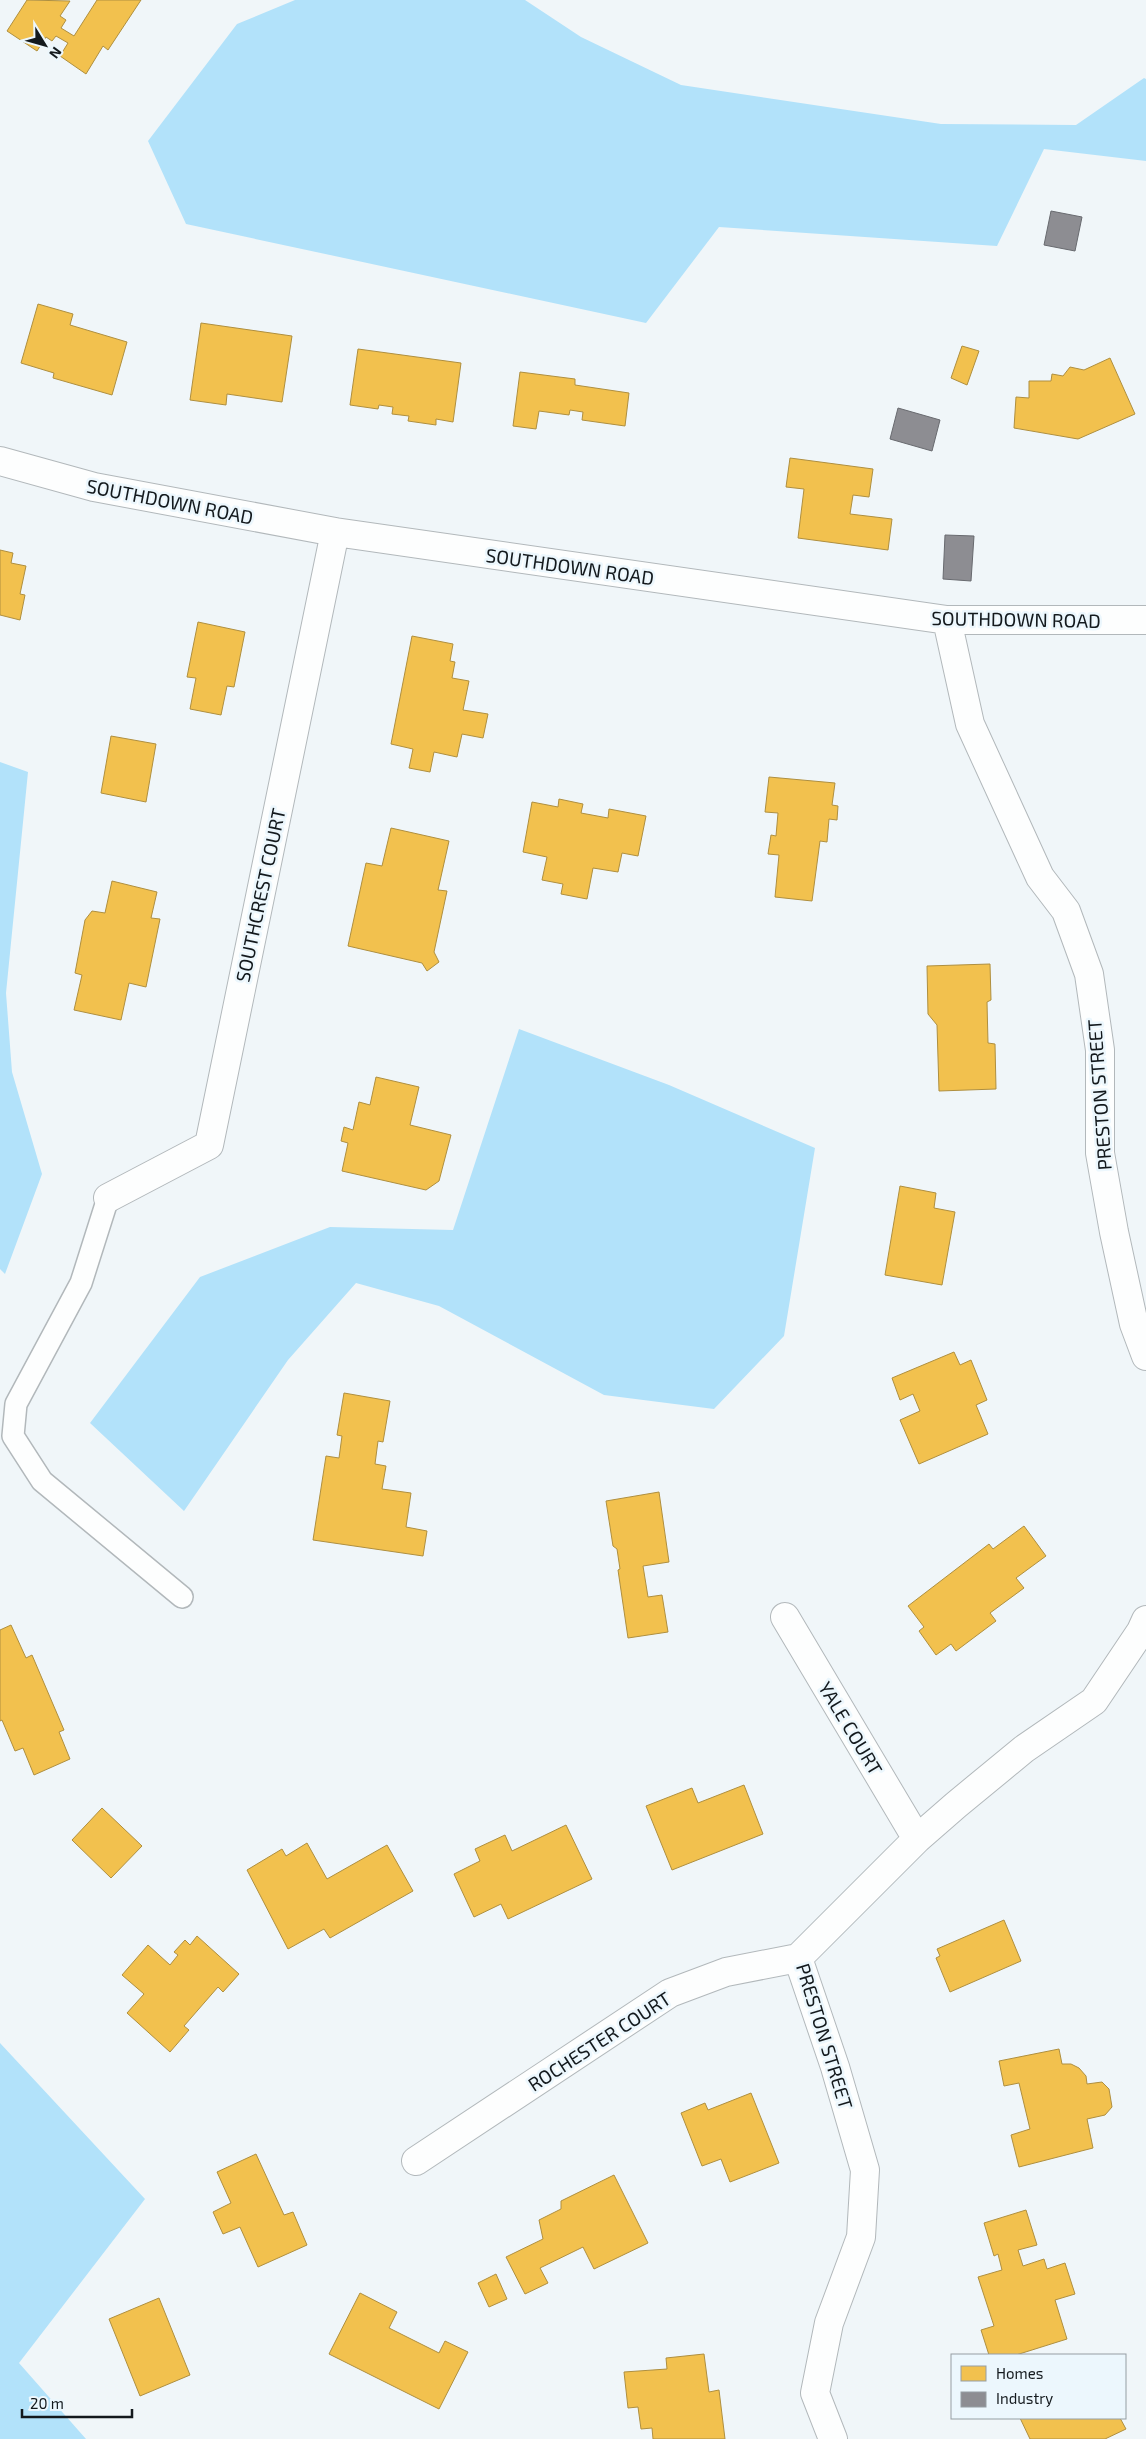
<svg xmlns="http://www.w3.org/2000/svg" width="1146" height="2439" viewBox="0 0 1146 2439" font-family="'Exo 2',sans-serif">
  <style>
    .forest { fill: #b2e2fa }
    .homes { fill: #f2c14e; stroke: #af8f3f }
    .industry { fill: #8d8d92; stroke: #686a6f }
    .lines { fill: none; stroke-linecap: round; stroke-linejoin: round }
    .lane-casing { stroke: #b2b8bb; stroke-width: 24 }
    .street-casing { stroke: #b2b8bb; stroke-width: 30 }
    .lane { stroke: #fdfefe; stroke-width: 21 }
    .street { stroke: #fdfefe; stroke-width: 28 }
    .labels { text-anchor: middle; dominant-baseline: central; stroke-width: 5; stroke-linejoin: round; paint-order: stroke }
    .street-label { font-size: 19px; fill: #13191d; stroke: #ecf7fd }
  </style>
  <rect width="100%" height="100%" fill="#f0f6f9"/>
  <path class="forest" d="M 295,0 L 525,0 L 581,37 L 681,85 L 941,124 L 1076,125 L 1144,78 L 1146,79 L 1146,161 L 1044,149 L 997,246 L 719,227 L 646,323 L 186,224 L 148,141 L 237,24 Z
    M 0,762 L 28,772 L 6,993 L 12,1072 L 42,1174 L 5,1274 L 0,1269 Z
    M 519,1029 L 669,1085 L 815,1148 L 784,1336 L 714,1409 L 604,1395 L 439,1306 L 356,1283 L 288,1360 L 184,1511 L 90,1423 L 200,1277 L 330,1227 L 453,1230 Z
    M 0,2043 L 145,2199 L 19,2363 L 86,2439 L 0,2439 Z"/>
  <path class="homes" d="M 27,0 L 70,1 L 60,16 L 66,20 L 61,28 L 74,36 L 97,0 L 141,0 L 108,50 L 103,46 L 86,74 L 60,56 L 68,43 L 56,36 L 52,41 L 46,37 L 37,51 L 7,31 Z
    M 38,304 L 73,314 L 70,325 L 127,342 L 112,395 L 53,378 L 54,373 L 21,363 Z
    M 201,323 L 292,336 L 282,402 L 227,394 L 226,405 L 190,400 Z
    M 962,346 L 979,351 L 967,385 L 951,378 Z
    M 358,349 L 461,363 L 453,422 L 436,419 L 436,425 L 408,421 L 409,416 L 392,414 L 393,407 L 379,405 L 378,409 L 350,405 Z
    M 1110,358 L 1135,414 L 1078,439 L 1014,428 L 1016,397 L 1029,398 L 1029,381 L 1051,381 L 1052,374 L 1063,376 L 1070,367 L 1084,370 Z
    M 520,372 L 575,379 L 575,385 L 629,393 L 625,426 L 582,420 L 583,412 L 570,410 L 569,415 L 539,411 L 536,429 L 513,426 Z
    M 790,458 L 873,469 L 869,497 L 853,495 L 850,514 L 892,519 L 888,550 L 798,538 L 804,489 L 786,487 Z
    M 0,550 L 13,553 L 11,563 L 26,566 L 20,594 L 25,595 L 20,620 L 0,615 Z
    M 198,622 L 245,632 L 234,687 L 227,686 L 221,715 L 190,709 L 196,678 L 187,677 Z
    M 412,636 L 453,644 L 450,661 L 455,662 L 452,678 L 469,681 L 463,710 L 488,714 L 483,738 L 462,734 L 457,757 L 434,752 L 430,772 L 409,768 L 413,749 L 391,744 Z
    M 111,736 L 156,744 L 146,802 L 101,793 Z
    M 769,777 L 835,783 L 832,805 L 838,806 L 837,820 L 829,819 L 827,842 L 820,841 L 812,901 L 775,897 L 779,855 L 768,854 L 771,835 L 776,836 L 778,813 L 765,812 Z
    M 559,799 L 583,804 L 581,813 L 608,818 L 609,809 L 646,816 L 638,856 L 622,853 L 618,872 L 593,868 L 587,899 L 561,894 L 563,884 L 542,880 L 547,857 L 523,852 L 532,802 L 558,807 Z
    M 391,828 L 449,841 L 438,890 L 447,891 L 434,952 L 439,962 L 427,971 L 422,963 L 348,946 L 366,863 L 382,866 Z
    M 112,881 L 157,892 L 151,918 L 160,919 L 146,987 L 129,983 L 121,1020 L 74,1010 L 82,975 L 75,973 L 85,920 L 92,911 L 105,913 Z
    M 990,964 L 991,1000 L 987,1002 L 988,1043 L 995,1044 L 996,1089 L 939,1091 L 937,1025 L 928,1014 L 927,966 Z
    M 376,1077 L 419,1087 L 410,1125 L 451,1135 L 439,1181 L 426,1190 L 342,1171 L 348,1143 L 341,1141 L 344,1127 L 353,1130 L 359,1102 L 370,1105 Z
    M 900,1186 L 936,1193 L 934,1208 L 955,1212 L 942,1285 L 885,1275 Z
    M 954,1352 L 960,1365 L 971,1360 L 987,1400 L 976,1405 L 988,1434 L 919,1464 L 900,1420 L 920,1411 L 913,1394 L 900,1400 L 892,1378 Z
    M 344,1393 L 390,1401 L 383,1442 L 378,1441 L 375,1464 L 386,1466 L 382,1489 L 411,1493 L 406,1527 L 427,1531 L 423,1556 L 313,1540 L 326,1456 L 339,1458 L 342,1436 L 337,1435 Z
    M 659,1492 L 669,1562 L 643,1566 L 648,1597 L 662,1595 L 668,1632 L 628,1638 L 618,1570 L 620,1569 L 617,1549 L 613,1546 L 606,1501 Z
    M 1024,1526 L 1046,1556 L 1016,1578 L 1024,1588 L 990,1613 L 996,1621 L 956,1651 L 951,1644 L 936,1655 L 919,1631 L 924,1627 L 908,1606 L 989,1544 L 993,1549 Z
    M 11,1625 L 26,1658 L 32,1655 L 64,1730 L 59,1732 L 70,1759 L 34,1775 L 23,1748 L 15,1751 L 2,1720 L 0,1721 L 0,1630 Z
    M 744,1785 L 763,1834 L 672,1870 L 646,1806 L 692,1788 L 698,1803 Z
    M 102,1808 L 142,1846 L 111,1878 L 72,1840 Z
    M 566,1825 L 592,1879 L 508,1919 L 501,1904 L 474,1917 L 454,1874 L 480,1861 L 475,1849 L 505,1835 L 512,1851 Z
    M 307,1843 L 327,1879 L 387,1845 L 413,1891 L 330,1938 L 324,1929 L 288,1949 L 247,1870 L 282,1849 L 286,1856 Z
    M 1004,1920 L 1021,1961 L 950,1992 L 936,1958 L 940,1956 L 937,1949 Z
    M 197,1936 L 239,1974 L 223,1992 L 218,1987 L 184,2026 L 189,2030 L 170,2052 L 127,2013 L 144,1994 L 122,1975 L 148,1945 L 170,1965 L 178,1955 L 174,1952 L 185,1940 L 190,1945 Z
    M 1059,2049 L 1062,2064 L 1071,2064 L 1079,2068 L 1086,2076 L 1087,2084 L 1102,2082 L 1109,2089 L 1112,2107 L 1105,2115 L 1087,2119 L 1093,2148 L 1019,2167 L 1011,2135 L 1030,2129 L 1019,2083 L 1004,2086 L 999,2061 Z
    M 751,2093 L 779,2163 L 730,2182 L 721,2159 L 702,2166 L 681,2113 L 705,2103 L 708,2110 Z
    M 256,2154 L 284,2215 L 293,2212 L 307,2245 L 258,2267 L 240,2227 L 223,2234 L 213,2212 L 231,2203 L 217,2172 Z
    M 614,2175 L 648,2243 L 594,2269 L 583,2247 L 540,2268 L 548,2283 L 525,2294 L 506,2257 L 543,2239 L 539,2220 L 561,2209 L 561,2201 Z
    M 1026,2210 L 1037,2245 L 1018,2250 L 1023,2266 L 1044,2259 L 1047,2269 L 1065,2263 L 1075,2294 L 1055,2300 L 1067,2339 L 1016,2355 L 989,2355 L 981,2330 L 994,2326 L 978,2277 L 1002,2270 L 998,2254 L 994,2256 L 984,2223 Z
    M 496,2274 L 507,2299 L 489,2307 L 478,2283 Z
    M 360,2293 L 397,2312 L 389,2328 L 439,2353 L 445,2341 L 468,2352 L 439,2409 L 329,2354 Z
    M 159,2298 L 190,2375 L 140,2396 L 109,2319 Z
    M 704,2354 L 709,2392 L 719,2390 L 725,2439 L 653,2439 L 652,2428 L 641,2429 L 638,2407 L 628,2408 L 624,2372 L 667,2369 L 666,2358 Z
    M 1020,2418 L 1120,2418 L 1126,2429 L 1105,2439 L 1030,2439 Z"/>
  <path class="industry" d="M 1051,211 L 1082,217 L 1075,251 L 1044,245 Z
    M 898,408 L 940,420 L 932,451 L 890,439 Z
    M 945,535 L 974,536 L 971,581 L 943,579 Z"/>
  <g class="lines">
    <defs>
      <path id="lane" d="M 108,1198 L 81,1283 L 16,1404 L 13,1436 L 42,1481 L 182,1597"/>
      <path id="street" d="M 0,461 L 94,487 L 335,532 L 947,620 L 1146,620
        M 947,620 L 970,724 L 1040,877 L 1066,911 L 1089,974 L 1100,1050 L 1100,1153 L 1114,1232 L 1134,1324 L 1146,1356
        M 108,1198 L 209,1145 L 335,532
        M 785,1617 L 917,1839
        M 416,2161 L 670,1993 L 726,1972 L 798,1958
        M 833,2439 L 815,2393 L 829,2323 L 861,2237 L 865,2170 L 835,2067 L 798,1958 L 917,1839 L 956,1805 L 1024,1749 L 1094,1701 L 1141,1631 L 1146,1620"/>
    </defs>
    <use href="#lane" class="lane-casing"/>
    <use href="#street" class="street-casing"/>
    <use href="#lane" class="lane"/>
    <use href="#street" class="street"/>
  </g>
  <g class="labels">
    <g class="street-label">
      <text transform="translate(170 501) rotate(11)">SOUTHDOWN ROAD</text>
      <text transform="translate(570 566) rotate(8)">SOUTHDOWN ROAD</text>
      <text transform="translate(1016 619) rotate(1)">SOUTHDOWN ROAD</text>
      <text transform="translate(260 895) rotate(-78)">SOUTHCREST COURT</text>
      <text transform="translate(1099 1095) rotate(-94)">PRESTON STREET</text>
      <text transform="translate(851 1728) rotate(59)">YALE COURT</text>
      <text transform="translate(825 2036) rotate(73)">PRESTON STREET</text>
      <text transform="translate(599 2041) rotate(-33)">ROCHESTER COURT</text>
    </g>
  </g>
  <rect x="951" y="2354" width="175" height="65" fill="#ecf7fd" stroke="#959ea3"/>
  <rect x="961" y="2366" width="25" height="15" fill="#f2c14e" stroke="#959ea3"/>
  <text x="996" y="2379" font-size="15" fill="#13191d">Homes</text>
  <rect x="961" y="2392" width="25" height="15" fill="#8d8d92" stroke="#959ea3"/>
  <text x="996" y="2404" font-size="15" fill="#13191d">Industry</text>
  <g transform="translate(45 45) rotate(127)" stroke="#ecf7fd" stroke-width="4" paint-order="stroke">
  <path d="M0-4L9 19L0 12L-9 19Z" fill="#13191d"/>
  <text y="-8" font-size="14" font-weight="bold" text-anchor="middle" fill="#13191d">N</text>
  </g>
  <path d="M22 2409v8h110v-8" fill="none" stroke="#13191d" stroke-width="2.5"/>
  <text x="30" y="2409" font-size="15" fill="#13191d" stroke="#ecf7fd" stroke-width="4" paint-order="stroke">20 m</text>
</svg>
